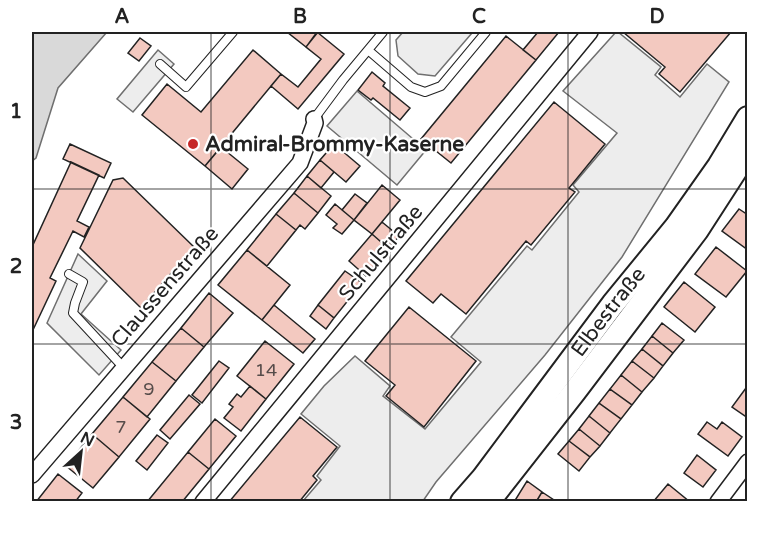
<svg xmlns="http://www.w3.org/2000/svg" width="779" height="533" viewBox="0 0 779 533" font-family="'Varela Round',sans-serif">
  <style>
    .parking { fill: #ededed; stroke: #6f6f6f; stroke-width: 1.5 }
    .water { fill: #d9d9d9; stroke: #6f6f6f; stroke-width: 1.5 }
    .building { fill: #f3c9c0; stroke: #222; stroke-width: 1.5 }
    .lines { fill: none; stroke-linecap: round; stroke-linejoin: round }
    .lane-casing { stroke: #222; stroke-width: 10 }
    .street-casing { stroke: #222; stroke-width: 18 }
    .primary-casing { stroke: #222; stroke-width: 26 }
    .lane { stroke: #fff; stroke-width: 8 }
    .street { stroke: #fff; stroke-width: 15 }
    .primary { stroke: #fff; stroke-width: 22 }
    .grid { fill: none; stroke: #222; stroke-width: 1.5; stroke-opacity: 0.55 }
    .poi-dot { fill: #c62828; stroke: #fff; stroke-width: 2 }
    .labels { text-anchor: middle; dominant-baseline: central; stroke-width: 4.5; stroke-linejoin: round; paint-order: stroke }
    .number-label { font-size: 18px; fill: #564c4a }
    .poi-label { font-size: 21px; font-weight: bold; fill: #222; stroke: #fff; text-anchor: start }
    .street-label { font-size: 21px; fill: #222; stroke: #fff }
    .neatline { fill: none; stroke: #222; stroke-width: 2 }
    .grid-label { font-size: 20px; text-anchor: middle; font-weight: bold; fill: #222 }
  </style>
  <rect width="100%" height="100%" fill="#fff"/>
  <path class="parking" d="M 403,32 L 470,32 L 472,33 L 435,76 L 418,74 L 398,56 L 396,40 Z
    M 616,32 L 618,32 L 661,67 L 655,75 L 680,97 L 707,64 L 729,82 L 622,257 L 545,355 L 436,482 L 423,501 L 303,501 L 321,480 L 317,476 L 340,446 L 301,414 L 324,386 L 355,356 L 390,386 L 383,396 L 425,429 L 481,362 L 451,337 L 527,246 L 532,250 L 579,192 L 573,185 L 617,133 L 563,91 Z
    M 158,50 L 174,64 L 133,112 L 117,99 Z
    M 357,91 L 426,150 L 397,185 L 327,126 Z
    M 78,254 L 107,281 L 81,314 L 121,350 L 99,375 L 47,323 Z"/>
  <path class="water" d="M 32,32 L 107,32 L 58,88 L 36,158 L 32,161 Z"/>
  <path class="building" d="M 287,32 L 318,32 L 306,47 Z
    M 317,32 L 344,54 L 298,109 L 271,86 L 281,74 L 298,87 L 321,59 L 306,47 Z
    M 538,32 L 559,32 L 536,60 L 523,50 Z
    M 623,32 L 731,32 L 680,92 L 659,74 L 665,67 Z
    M 506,36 L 536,60 L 451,163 L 421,139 Z
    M 140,38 L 151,46 L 139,61 L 128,53 Z
    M 253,50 L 281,74 L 205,166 L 142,115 L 167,84 L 201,112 Z
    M 372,72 L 385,83 L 383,86 L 410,108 L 400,120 L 373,98 L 371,100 L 358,90 Z
    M 554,102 L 605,144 L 569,188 L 575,192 L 531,245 L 526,241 L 466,314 L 441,294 L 433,303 L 406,281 Z
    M 70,144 L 111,163 L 104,178 L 63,159 Z
    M 334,144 L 360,166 L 346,182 L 320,160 Z
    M 221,147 L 248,169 L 232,189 L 205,166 Z
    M 320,160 L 334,172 L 321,188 L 307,176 Z
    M 71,162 L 99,175 L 77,221 L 89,227 L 84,237 L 73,231 L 50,278 L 56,281 L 32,332 L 32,247 Z
    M 307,176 L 331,196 L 318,213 L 294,193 Z
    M 123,178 L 194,247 L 141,308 L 80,248 L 113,180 Z
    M 382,185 L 400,200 L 372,234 L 354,220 Z
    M 294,193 L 318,213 L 305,229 L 300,225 L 296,230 L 276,214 Z
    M 355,194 L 367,203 L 354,220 L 342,210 Z
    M 335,204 L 354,220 L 342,234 L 333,228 L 337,224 L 326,215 Z
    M 739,209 L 748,215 L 748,250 L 722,231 Z
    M 276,214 L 296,230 L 267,266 L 247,250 Z
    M 382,222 L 399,236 L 389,249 L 372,234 Z
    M 372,234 L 389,249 L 366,276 L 349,261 Z
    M 716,247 L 747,271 L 726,297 L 695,274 Z
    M 247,250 L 290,285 L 262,320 L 218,285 Z
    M 345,271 L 362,283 L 334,318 L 318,305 Z
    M 684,282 L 715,307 L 695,332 L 664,307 Z
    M 209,293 L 233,313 L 204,347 L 181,328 Z
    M 274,305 L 315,339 L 303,353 L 262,320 Z
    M 318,305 L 334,318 L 326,329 L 310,316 Z
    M 409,307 L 476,361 L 424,427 L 386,396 L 395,385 L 365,361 Z
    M 662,323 L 684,340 L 673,353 L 652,336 Z
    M 181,328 L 204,347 L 176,381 L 152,362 Z
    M 652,336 L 673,353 L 663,366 L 642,349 Z
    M 265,341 L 294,364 L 266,399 L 237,376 Z
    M 642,349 L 663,366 L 654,378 L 632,361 Z
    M 219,361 L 229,368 L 202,403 L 192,395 Z
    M 632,361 L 654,378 L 642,392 L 621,375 Z
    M 152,362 L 176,381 L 147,417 L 123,397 Z
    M 621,375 L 642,392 L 632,405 L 610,389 Z
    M 250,386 L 266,399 L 241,431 L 224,418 L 233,407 L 229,404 L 237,394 L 241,397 Z
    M 746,388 L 748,389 L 748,418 L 732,407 Z
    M 610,389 L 632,405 L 621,419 L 599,403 Z
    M 189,395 L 200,404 L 170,439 L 160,430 Z
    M 123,397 L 150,419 L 119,457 L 92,434 Z
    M 599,403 L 621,419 L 610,433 L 589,416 Z
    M 589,416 L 610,433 L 600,446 L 579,429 Z
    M 300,417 L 337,447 L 313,476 L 317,480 L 299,502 L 229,502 Z
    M 215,419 L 236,436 L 209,469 L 188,452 Z
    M 707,422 L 717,429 L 722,422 L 742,437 L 728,456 L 698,434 Z
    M 579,429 L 600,446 L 590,457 L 569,441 Z
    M 92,434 L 119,457 L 93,488 L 66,466 Z
    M 157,435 L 168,443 L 147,470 L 136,461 Z
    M 569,441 L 590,457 L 579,471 L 558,454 Z
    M 188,452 L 209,469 L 182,502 L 147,502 Z
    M 697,455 L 716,470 L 703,487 L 684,473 Z
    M 58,474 L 82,493 L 75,502 L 36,502 Z
    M 527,481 L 542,492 L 536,502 L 514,502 Z
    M 668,484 L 690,502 L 653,502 Z
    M 542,492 L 554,500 L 553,502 L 536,502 Z"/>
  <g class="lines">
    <defs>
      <path id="lane" d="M 368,50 L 411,87 L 425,92 L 441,86 L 486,32
        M 160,64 L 186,87 L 233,32
        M 314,119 L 343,80 L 383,32
        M 69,274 L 83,282 L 75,303 L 73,313 L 124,368"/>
      <path id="street" d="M 32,475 L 300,163 L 315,123 L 314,119
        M 203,502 L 590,32
        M 718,502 L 748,462"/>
      <g id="primary">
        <path id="s1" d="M 462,502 L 483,478 L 613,304 L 676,227 L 719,166 L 748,118"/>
        <path d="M 488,502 L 575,391 L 697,230 L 748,151"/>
      </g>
    </defs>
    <use href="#lane" class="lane-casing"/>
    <use href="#street" class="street-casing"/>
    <use href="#primary" class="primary-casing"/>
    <use href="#lane" class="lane"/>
    <use href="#street" class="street"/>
    <use href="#primary" class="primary"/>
  </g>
  <path class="grid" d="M 211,32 L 211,502M 390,32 L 390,502M 568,32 L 568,502M 32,189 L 748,189M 32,344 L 748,344"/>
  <circle class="poi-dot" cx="193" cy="144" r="6"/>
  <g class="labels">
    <g class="number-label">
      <text x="266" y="370">14</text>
      <text x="149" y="389">9</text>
      <text x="121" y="427">7</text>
    </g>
    <g class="poi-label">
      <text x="205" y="144">Admiral-Brommy-Kaserne</text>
    </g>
    <g class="street-label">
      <text transform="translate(381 253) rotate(-50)">Schulstraße</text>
      <text transform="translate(165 287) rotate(-49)">Claussenstraße</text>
      <text stroke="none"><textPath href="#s1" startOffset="240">Elbestraße</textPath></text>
    </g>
  </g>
  <rect width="779" height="533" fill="none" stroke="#ffffff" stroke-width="66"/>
  <g transform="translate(81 452) rotate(27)" stroke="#ffffff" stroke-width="4.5" paint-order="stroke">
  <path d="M0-4.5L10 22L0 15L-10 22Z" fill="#222222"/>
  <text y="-9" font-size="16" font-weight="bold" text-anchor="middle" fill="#222222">N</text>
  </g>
  <rect x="33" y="33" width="713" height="467" class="neatline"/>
  <g class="grid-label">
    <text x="122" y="23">A</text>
    <text x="300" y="23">B</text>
    <text x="479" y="23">C</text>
    <text x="657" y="23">D</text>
    <text x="16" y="118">1</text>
    <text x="16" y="273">2</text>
    <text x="16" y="429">3</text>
  </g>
</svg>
